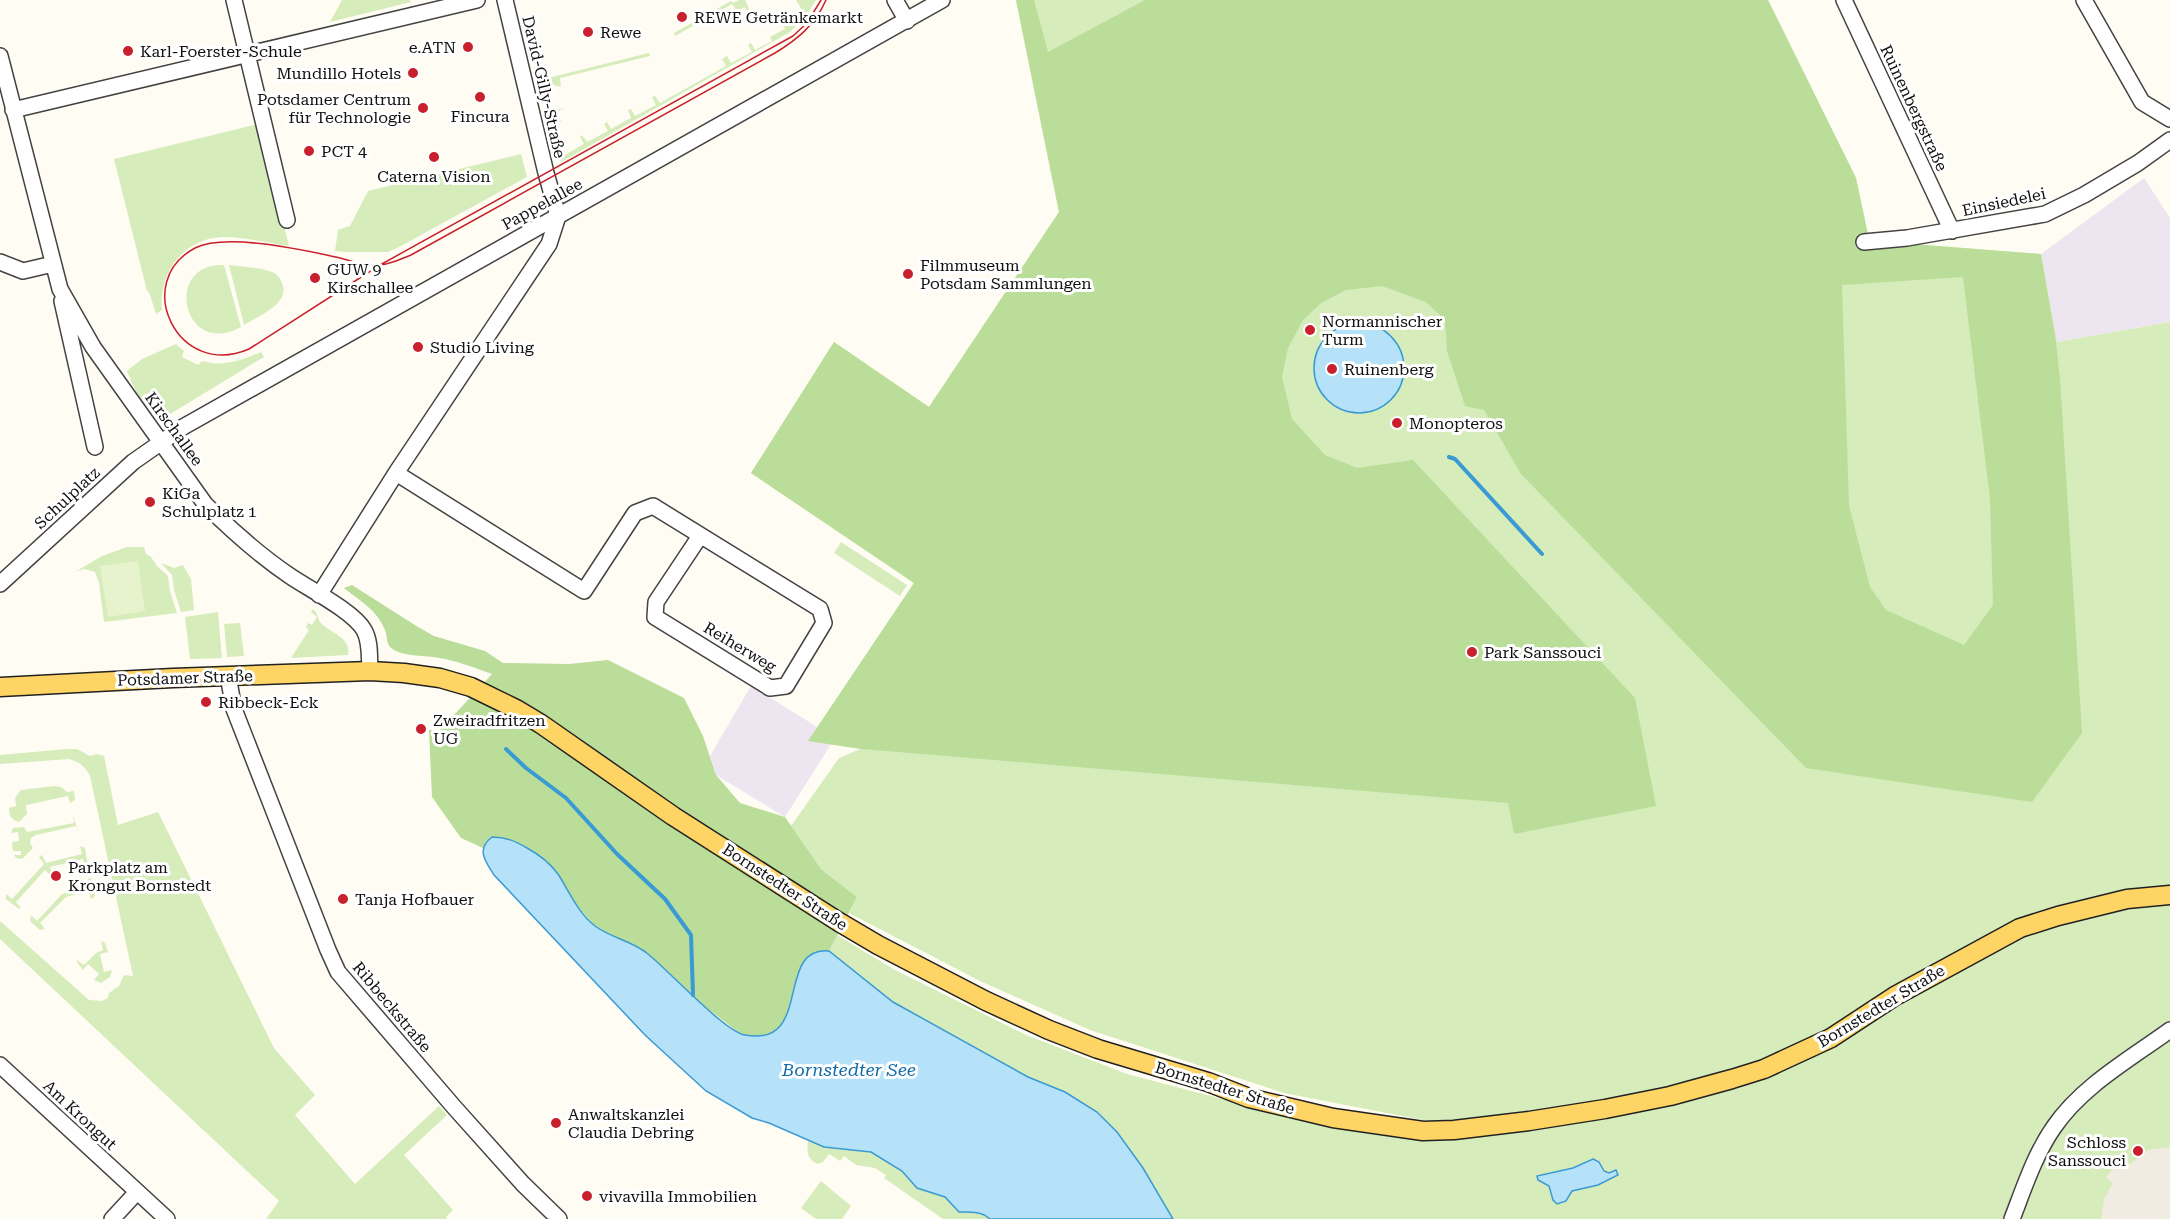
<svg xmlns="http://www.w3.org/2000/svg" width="2170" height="1219" viewBox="0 0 2170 1219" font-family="'Roboto Serif',serif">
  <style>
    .industrial { fill: #ede5ef }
    .green { fill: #d6ecba }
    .forest { fill: #bade99; fill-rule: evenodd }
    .pitch { fill: #e7f3cd }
    .plaza { fill: #f1ece1 }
    .water { fill: #b6e2f9; stroke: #399ad4; stroke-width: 1.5 }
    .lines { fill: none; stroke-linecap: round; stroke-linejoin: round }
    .stream { stroke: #399ad4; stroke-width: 4 }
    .minor-casing { stroke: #434343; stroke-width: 18 }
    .major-casing { stroke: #212121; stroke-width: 21 }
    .minor { stroke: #fff; stroke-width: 15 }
    .major { stroke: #fed465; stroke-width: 18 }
    .tram { stroke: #c8202d; stroke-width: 1.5 }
    .poi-dot { fill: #c8202d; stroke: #fff; stroke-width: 2 }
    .labels { text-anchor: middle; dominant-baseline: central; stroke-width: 6; stroke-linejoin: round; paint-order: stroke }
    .poi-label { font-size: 16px; fill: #101010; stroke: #fff; text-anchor: start }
    .street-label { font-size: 16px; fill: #101010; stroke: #fff }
    .water-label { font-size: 18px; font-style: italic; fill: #126caa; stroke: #fff }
  </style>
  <rect width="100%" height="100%" fill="#fffcf4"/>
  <path class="industrial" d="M 2144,178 L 2170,218 L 2170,322 L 2056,342 L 2041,254 Z
    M 751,686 L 835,738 L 785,817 L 716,775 L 710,756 Z"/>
  <path class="green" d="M 342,0 L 410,0 L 411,2 L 330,22 Z
    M 739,0 L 745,0 C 749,8 752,15 748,23 L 745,23 L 742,20 L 750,16 L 745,7 L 737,11 L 732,4 L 675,36 L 674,33 L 731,1 L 733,3 Z
    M 796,0 L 816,0 L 806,16 L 790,32 L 563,161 L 557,160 L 545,112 L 565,108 L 556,112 L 561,121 L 551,128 L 555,135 L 552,138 L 563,156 L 584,144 L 580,137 L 582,135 L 587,142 L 608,131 L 604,124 L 607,122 L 611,129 L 631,118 L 628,110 L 631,109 L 635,116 L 656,105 L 652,97 L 655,96 L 660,103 L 726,66 L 722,59 L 727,56 L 731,63 L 752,52 L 748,45 L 751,43 L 755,50 L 772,41 L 770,37 L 785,29 L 783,25 L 803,12 Z
    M 1016,0 L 1768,0 L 1856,178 L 1870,244 L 1899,243 L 2041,254 L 2057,342 L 2170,322 L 2170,1219 L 1173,1219 L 1143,1168 L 1117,1132 L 1097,1112 L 1065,1092 L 1028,1077 L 893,1002 L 829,951 L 837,935 L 895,970 L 1026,1035 L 1127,1074 L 1260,1109 L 1427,1139 L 1428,1121 L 1284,1093 L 1090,1030 L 980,981 L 849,913 L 857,897 L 821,869 L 791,826 L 839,758 L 860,749 L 808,741 L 914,583 L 751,473 L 834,342 L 929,407 L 1059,212 Z
    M 649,53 L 650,56 L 560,78 L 561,87 L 550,84 L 548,78 Z
    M 258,124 L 289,246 C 267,243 245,237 223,237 C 184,238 158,273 162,310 L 156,314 L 149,292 L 147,291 L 114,159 Z
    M 521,154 L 527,177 L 399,247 L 388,252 L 345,252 L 335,251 L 338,230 L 350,226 L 368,191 Z
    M 224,265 L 241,327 C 183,359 162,263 224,265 Z
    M 229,265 C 242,267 260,267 272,272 C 277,274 280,278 282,283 C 291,304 258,316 244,325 Z
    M 176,344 L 184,351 L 182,357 L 198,365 L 202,361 C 224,367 240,361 261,352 L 264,357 L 170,414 L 162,416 C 143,411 134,388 127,371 L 142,359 Z
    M 841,542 L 907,585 L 900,596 L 834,553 Z
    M 127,547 L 144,547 L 146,554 L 151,557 L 157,566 L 168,576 L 170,591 L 177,613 L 104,622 L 99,583 L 95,572 L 84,569 L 75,572 L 102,556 Z
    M 161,563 L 174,568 L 183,565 L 191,579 L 194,610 L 181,612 L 174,590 L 172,575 Z
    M 313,609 C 318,613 317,617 320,622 C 329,633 352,637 348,655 L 291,658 L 309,630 L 306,627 L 308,623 L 312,625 L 317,617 L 311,612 Z
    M 218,612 L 222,658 L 190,659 L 185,617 Z
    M 240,623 L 244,656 L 227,657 L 224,624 Z
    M 67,749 L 77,749 L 90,756 L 97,754 L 104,756 L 118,825 L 158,812 L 274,1048 L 315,1095 L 295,1115 L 355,1184 L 439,1106 L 447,1115 L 404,1155 L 453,1210 L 446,1217 L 447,1219 L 266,1219 L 279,1201 L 0,939 L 0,921 L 89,1000 L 102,1001 L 108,998 L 109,993 L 119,986 L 124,975 L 133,976 L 90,776 C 85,766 79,762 69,759 L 0,764 L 0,755 Z
    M 54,786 L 61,787 L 67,792 L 74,791 L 75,800 L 70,803 L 68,796 L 26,805 L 27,814 L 19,822 C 11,820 9,815 9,808 L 16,806 L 15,798 L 21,790 Z
    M 73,815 L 79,835 L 76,826 L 36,835 L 31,838 L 30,843 L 33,848 L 22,859 L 16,858 L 14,855 L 21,855 L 21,851 L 13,851 L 12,842 L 19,841 L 18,832 L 11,833 L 13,828 L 24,827 L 27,832 L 74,823 Z
    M 80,846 L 85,848 L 88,865 L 85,867 L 83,859 L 50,867 L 53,875 L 51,876 L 45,870 L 16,902 L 21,908 L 19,909 L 6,899 L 6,894 L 12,899 L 44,864 L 39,857 L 42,855 L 46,863 L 82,854 Z
    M 90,878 L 92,880 L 95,896 L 91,899 L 89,891 L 66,897 L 40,923 L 45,929 L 40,930 L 30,921 L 31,915 L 37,921 L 62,894 L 89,886 L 88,879 Z
    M 101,941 L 105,943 L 108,952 L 100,954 L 104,972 L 112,970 L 110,977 L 101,983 L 94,980 L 99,974 L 88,964 L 83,970 L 77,962 L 77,960 L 84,965 L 96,953 L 103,950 Z
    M 808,1140 L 824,1147 L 871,1152 L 902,1171 L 917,1188 L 945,1197 L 959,1212 C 970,1212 981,1211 990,1219 L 943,1219 L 884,1178 L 886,1175 L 875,1168 L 856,1165 L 844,1156 L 840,1161 L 829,1154 L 823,1162 L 817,1164 C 806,1158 807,1151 808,1140 Z
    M 821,1181 L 851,1206 L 842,1219 L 816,1219 L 801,1208 Z"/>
  <path class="forest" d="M 1016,0 L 1034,0 L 1048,52 L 1145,0 L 1768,0 L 1856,178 L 1870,244 L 1899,243 L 2041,254 L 2056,342 L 2060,379 L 2082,733 L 2032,802 L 1806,768 L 1521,474 L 1484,410 L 1465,406 L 1447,351 L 1445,320 L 1426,302 L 1382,286 L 1346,290 L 1321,303 L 1303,320 L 1288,348 L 1282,377 L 1292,419 L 1325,455 L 1357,468 L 1413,460 L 1635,698 L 1656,806 L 1514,834 L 1508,803 L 862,749 L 808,741 L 914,583 L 751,473 L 834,342 L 929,407 L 1059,212 ZM 1963,277 L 1990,499 L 1993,605 L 1964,645 L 1886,610 L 1870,587 L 1849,506 L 1842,285 Z
    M 352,585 L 418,627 L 434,636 L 485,651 L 503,663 L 569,664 L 608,660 L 684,698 L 703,736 L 716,775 L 740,803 L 785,817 L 821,869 L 857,897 L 829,951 L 820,951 L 799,971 L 788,1013 L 780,1028 L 763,1038 L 742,1035 L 614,937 L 594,925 L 579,908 L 556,872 L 486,842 L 483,848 L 461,838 L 432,797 L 429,730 L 440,730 L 492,674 C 475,668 458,661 439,658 C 425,655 406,657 394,650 C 385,645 388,638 385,630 C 377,610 360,601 344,588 Z"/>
  <path class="pitch" d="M 138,561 L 145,611 L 108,617 L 100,566 Z"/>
  <path class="plaza" d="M 2170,1147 L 2170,1219 L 2101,1219 L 2104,1199 L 2113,1183 L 2106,1177 L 2121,1160 L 2128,1166 L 2148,1150 Z"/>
  <path class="water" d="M1314 368a45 45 0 1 1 90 0a45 45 0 1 1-90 0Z
    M 492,837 C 506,837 515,841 527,848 C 538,854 550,863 558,874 C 569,891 578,913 595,926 C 611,938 633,941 648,954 C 668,970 725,1032 745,1035 C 814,1048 774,946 829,951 L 893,1002 L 1028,1077 L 1065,1092 L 1097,1112 L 1117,1132 L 1143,1168 L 1173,1219 L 990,1219 C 981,1211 970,1212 959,1212 L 945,1197 L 917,1188 L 902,1171 L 871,1152 L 824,1147 L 769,1123 L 752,1118 L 706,1091 L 645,1035 L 494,875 C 485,861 476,849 492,837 Z
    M 1593,1159 L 1599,1162 L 1604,1171 L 1609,1173 L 1616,1170 L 1618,1175 L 1598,1185 L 1572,1191 L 1566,1201 L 1557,1204 L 1553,1200 L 1549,1186 L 1538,1180 L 1537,1176 L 1573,1168 Z"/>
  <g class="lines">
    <path class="stream" d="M 1449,457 L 1455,459 L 1542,554
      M 506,749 L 526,768 L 566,798 L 617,854 L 665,899 L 691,935 L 693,995"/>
    <defs>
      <path id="minor" d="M 234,0 L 287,220
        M 505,0 L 546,173 L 558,216
        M 895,0 L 907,21
        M 1844,0 L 1952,231
        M 2084,0 L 2142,102 L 2170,119
        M 0,56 L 60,289 L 93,347 L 205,504 C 231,530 259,555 290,576 C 309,589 353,611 364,630 C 371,642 369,659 370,671
        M 13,110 L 477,0
        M 1864,242 L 1907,238 L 2045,214 L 2084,195 L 2138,163 L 2170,140
        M 0,262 L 23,271 L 53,264
        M 62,301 L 95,447
        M 396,473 L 584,591 L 635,513 L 653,506 L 820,609 L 824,623 L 786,686 L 770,688 L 655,617 L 656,602 L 700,536
        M 0,584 L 133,462 L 183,427 L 942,0
        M 319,595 L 396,473 L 549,244 L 558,216
        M 228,676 L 234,709 L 328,950 L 338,972 L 454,1107 L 523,1184 L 559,1219
        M 0,1065 L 167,1219
        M 112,1219 L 137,1192
        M 2012,1219 C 2024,1188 2035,1154 2054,1127 C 2082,1086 2130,1059 2170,1030"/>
      <path id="major" d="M 0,687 L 173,678 L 370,671 L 404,673 L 440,678 L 471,687 L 516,709 L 541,724 L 673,816 L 839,922 L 878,945 L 986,1001 L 1049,1030 L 1098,1049 L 1208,1082 L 1249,1098 L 1333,1118 L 1423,1131 L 1454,1130 L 1529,1121 L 1605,1109 L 1670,1096 L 1732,1079 L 1764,1069 L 1831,1038 L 1895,996 L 2020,928 L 2058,916 L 2127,899 L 2170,895"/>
    </defs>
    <use href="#minor" class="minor-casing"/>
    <use href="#major" class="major-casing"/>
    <use href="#minor" class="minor"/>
    <use href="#major" class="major"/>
    <path class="tram" d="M 821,0 L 807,23 L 793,36 L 380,265 L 249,349 C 178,380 131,282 195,248 C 225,233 298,249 331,256 C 348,259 363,267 380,265 C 391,264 401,259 411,255 L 775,53 C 798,39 815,25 826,0"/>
  </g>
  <g class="poi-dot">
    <circle cx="682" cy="17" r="6"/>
    <circle cx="588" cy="32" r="6"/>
    <circle cx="468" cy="47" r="6"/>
    <circle cx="128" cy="51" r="6"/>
    <circle cx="413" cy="73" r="6"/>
    <circle cx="480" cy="97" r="6"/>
    <circle cx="423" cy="108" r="6"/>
    <circle cx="309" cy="151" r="6"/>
    <circle cx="434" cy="157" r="6"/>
    <circle cx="908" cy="274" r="6"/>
    <circle cx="315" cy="278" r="6"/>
    <circle cx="1310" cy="330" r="6"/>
    <circle cx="418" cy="347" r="6"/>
    <circle cx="1332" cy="369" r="6"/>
    <circle cx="1397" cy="423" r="6"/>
    <circle cx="150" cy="502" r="6"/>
    <circle cx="1472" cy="652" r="6"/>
    <circle cx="206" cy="702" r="6"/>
    <circle cx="421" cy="729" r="6"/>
    <circle cx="56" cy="876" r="6"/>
    <circle cx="343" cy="899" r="6"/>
    <circle cx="556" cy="1123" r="6"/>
    <circle cx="2138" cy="1151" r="6"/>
    <circle cx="587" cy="1196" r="6"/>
  </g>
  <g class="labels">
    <g class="poi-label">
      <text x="694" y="17">REWE Getränkemarkt</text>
      <text x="600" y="32">Rewe</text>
      <text x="456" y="47" text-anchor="end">e.ATN</text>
      <text x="140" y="51">Karl-Foerster-Schule</text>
      <text x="401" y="73" text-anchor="end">Mundillo Hotels</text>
      <text x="411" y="99" text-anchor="end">Potsdamer Centrum<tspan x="411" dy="18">für Technologie</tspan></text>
      <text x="480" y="116" text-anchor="middle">Fincura</text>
      <text x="321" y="151">PCT 4</text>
      <text x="434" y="176" text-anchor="middle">Caterna Vision</text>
      <text x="920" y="265">Filmmuseum<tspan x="920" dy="18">Potsdam Sammlungen</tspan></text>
      <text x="327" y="269">GUW 9<tspan x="327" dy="18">Kirschallee</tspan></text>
      <text x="1322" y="321">Normannischer<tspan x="1322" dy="18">Turm</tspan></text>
      <text x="430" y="347">Studio Living</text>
      <text x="1344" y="369">Ruinenberg</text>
      <text x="1409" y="423">Monopteros</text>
      <text x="162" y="493">KiGa<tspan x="162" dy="18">Schulplatz 1</tspan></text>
      <text x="1484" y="652">Park Sanssouci</text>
      <text x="218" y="702">Ribbeck-Eck</text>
      <text x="433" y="720">Zweiradfritzen<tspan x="433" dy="18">UG</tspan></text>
      <text x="68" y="867">Parkplatz am<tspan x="68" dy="18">Krongut Bornstedt</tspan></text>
      <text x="355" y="899">Tanja Hofbauer</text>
      <text x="568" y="1114">Anwaltskanzlei<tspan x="568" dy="18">Claudia Debring</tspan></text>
      <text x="2126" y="1142" text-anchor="end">Schloss<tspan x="2126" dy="18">Sanssouci</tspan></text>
      <text x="599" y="1196">vivavilla Immobilien</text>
    </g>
    <g class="street-label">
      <text transform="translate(544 87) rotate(77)">David-Gilly-Straße</text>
      <text transform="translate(1914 108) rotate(65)">Ruinenbergstraße</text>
      <text transform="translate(2004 202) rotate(-12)">Einsiedelei</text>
      <text transform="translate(542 204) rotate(-29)">Pappelallee</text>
      <text transform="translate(174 429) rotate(54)">Kirschallee</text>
      <text transform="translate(67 498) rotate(-43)">Schulplatz</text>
      <text transform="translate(740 647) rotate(31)">Reiherweg</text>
      <text transform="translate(185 678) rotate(-2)">Potsdamer Straße</text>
      <text transform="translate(785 887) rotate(33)">Bornstedter Straße</text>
      <text transform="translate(1881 1006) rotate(-31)">Bornstedter Straße</text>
      <text transform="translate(392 1007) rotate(50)">Ribbeckstraße</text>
      <text transform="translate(1225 1088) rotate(17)">Bornstedter Straße</text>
      <text transform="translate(80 1115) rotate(43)">Am Krongut</text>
    </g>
    <g class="water-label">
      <text x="849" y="1069">Bornstedter See</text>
    </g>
  </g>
</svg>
